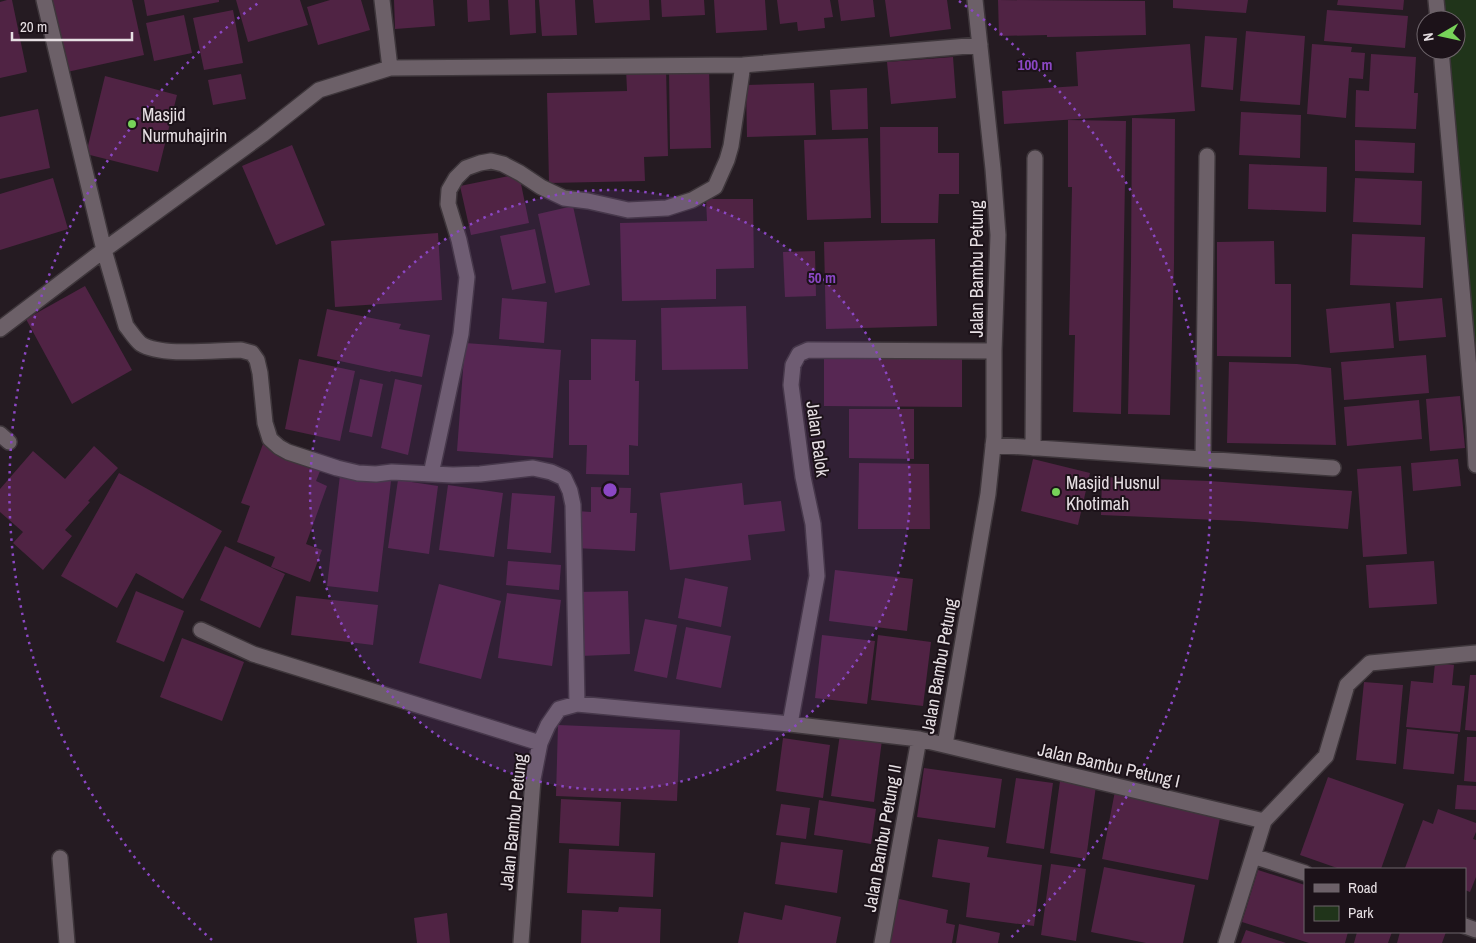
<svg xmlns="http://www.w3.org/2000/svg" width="1476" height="943" viewBox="0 0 1476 943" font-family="'Archivo Narrow',sans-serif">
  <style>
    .green { fill: #20341a }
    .building { fill: #502344 }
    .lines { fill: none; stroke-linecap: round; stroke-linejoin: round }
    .minor-casing { stroke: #3e363b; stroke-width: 18 }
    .minor { stroke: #6c6068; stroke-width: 15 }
    .ring { fill: none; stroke: #8b47c4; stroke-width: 2.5; stroke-dasharray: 2.5 5 }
    .poi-dot { fill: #77d259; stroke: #1c1219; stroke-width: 2 }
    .labels { text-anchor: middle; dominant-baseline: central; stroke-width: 4; stroke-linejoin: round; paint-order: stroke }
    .poi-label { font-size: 18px; fill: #e6dfe3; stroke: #1c1219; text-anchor: start }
    .street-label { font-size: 18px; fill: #e6dfe3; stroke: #1c1219 }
    .centre { fill: #8b47c4; stroke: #1c1219; stroke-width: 2.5 }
    .ring-label { font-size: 15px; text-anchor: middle; font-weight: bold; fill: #8b47c4; stroke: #1c1219; stroke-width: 4; stroke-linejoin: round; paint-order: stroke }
  </style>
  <rect width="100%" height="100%" fill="#251b22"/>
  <path class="green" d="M 1442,0 L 1476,0 L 1476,387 L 1447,50 L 1456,50 L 1456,20 L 1444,20 Z"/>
  <path class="building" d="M 7,0 L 12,0 L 27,72 L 0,78 L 0,2 Z
    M 51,0 L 132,0 L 144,55 L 67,72 Z
    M 144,0 L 219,0 L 219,2 L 147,16 Z
    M 236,0 L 300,0 L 308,25 L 248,42 Z
    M 330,0 L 361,0 L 370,30 L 318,45 L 307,7 Z
    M 394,0 L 433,0 L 435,26 L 395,29 Z
    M 467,0 L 489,0 L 490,20 L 468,22 Z
    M 508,0 L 535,0 L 536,33 L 510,35 Z
    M 539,0 L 575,0 L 577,35 L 542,36 Z
    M 593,0 L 649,0 L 650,20 L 595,23 Z
    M 661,0 L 704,0 L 705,15 L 662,17 Z
    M 714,0 L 765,0 L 767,30 L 716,33 Z
    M 777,0 L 830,0 L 833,17 L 824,18 L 825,28 L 798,31 L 797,22 L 780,24 Z
    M 838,0 L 873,0 L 875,17 L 841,21 Z
    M 885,0 L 947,0 L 951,29 L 890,37 Z
    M 998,0 L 1145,1 L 1146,35 L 1047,37 L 1047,35 L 999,36 Z
    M 1173,0 L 1248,0 L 1246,13 L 1173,8 Z
    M 1338,0 L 1404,0 L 1403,10 L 1337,5 Z
    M 233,10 L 243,63 L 204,70 L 193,18 Z
    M 1327,10 L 1408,16 L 1405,48 L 1324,41 Z
    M 184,15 L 192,53 L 154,61 L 146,23 Z
    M 1246,31 L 1305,36 L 1300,105 L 1240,101 Z
    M 1205,36 L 1237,38 L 1233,90 L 1201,87 Z
    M 1190,44 L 1195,111 L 1004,124 L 1002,91 L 1078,86 L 1076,52 Z
    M 1312,44 L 1352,47 L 1351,52 L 1365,53 L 1363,79 L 1349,78 L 1346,118 L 1307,114 Z
    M 1371,54 L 1416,57 L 1414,93 L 1418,93 L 1416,129 L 1355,127 L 1356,90 L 1369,91 Z
    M 953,57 L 956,98 L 891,104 L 887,62 Z
    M 666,67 L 668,156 L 644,157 L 645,181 L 549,183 L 547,93 L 627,91 L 626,68 Z
    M 709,69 L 711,148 L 670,149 L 669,70 Z
    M 241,74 L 246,99 L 213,105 L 208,80 Z
    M 105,76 L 177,95 L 158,172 L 86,154 Z
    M 814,83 L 816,135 L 747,137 L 746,85 Z
    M 867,88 L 868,129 L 832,130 L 830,90 Z
    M 38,109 L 50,168 L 0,179 L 0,117 Z
    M 1241,112 L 1301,115 L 1300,158 L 1239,155 Z
    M 1132,118 L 1175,119 L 1174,263 L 1170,415 L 1128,414 L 1131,263 Z
    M 1068,120 L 1126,121 L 1121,414 L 1073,412 L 1075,335 L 1069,335 L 1072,187 L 1068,187 Z
    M 880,127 L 938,127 L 938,153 L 959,153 L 959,194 L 939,194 L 938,223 L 881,223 Z
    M 868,138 L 871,218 L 807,220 L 804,140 Z
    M 1355,140 L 1415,143 L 1414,173 L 1355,171 Z
    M 292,145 L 325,225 L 276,245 L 242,166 Z
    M 1249,164 L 1327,167 L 1326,212 L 1248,209 Z
    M 519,174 L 529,223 L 471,235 L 460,186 Z
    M 53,178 L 68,229 L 0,250 L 0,194 Z
    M 1355,178 L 1422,181 L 1421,225 L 1353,222 Z
    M 706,199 L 753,199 L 754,268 L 716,269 L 716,299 L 622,301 L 620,223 L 707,221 Z
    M 573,206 L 590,285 L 555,293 L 538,214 Z
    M 535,229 L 546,283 L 512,290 L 500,236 Z
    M 438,233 L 442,300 L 335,307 L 331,241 Z
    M 1352,234 L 1425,237 L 1423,288 L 1350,285 Z
    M 935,239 L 937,326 L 826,329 L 824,242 Z
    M 1274,241 L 1275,284 L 1291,284 L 1291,357 L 1217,356 L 1217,242 Z
    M 815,251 L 816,296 L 785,297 L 783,252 Z
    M 85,286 L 132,370 L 72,404 L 26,319 Z
    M 502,298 L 547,302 L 544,343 L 499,339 Z
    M 1442,298 L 1446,337 L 1399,341 L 1396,302 Z
    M 1390,303 L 1394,348 L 1330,353 L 1326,309 Z
    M 746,306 L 748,369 L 662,370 L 661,308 Z
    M 327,309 L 401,324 L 399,329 L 430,335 L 422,377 L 391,371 L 390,372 L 317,356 Z
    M 591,339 L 636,340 L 635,381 L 639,381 L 638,446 L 629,445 L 629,475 L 586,474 L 587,445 L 569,445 L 569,380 L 591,380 Z
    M 465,343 L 561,350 L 553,458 L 457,451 Z
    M 824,354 L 962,355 L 962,407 L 824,406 Z
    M 1426,355 L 1429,393 L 1344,400 L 1341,362 Z
    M 299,359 L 355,371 L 340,441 L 285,429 Z
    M 1229,362 L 1297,364 L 1331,368 L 1336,445 L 1227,443 Z
    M 360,379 L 383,384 L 372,437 L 349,432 Z
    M 395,379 L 422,385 L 408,455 L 381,448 Z
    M 1460,396 L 1465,448 L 1430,451 L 1426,399 Z
    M 1419,400 L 1422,439 L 1347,446 L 1344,407 Z
    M 849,409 L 914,409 L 914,459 L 849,458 Z
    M 263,444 L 322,466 L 316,481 L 327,486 L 306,544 L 322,550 L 310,582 L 271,567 L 275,557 L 237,542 L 250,506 L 241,503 Z
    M 94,446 L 118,468 L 88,501 L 90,502 L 65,530 L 72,536 L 43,570 L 13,543 L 23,532 L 0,512 L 0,489 L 33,451 L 65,479 Z
    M 1033,459 L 1090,473 L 1078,525 L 1021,511 Z
    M 1458,459 L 1461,486 L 1413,491 L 1411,463 Z
    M 859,463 L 929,464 L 930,529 L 858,529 Z
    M 1401,466 L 1407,554 L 1363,557 L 1357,469 Z
    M 119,473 L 222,531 L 183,599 L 136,573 L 117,608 L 61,576 Z
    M 340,475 L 391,481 L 378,592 L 327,586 Z
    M 1102,477 L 1209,481 L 1352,491 L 1348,529 L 1240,521 L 1101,515 Z
    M 398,480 L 438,486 L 429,554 L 388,548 Z
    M 742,483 L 744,505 L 781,501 L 785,531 L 748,535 L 751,560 L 670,570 L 660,493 Z
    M 448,485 L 503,493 L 494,557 L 439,550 Z
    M 591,487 L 631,488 L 630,513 L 637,513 L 635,551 L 575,548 L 576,511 L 591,512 Z
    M 512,493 L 555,496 L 551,553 L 507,549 Z
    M 225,546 L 285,574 L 260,628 L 200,600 Z
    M 508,561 L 561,565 L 559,590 L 506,585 Z
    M 1434,561 L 1437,604 L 1369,608 L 1366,565 Z
    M 835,570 L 913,579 L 907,631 L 829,621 Z
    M 685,578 L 728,587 L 721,627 L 678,618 Z
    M 439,584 L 501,601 L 481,679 L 419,663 Z
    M 136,591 L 184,611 L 164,662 L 116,642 Z
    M 628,591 L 630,654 L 580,656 L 578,592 Z
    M 507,593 L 561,600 L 552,666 L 498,658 Z
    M 296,596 L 378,605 L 373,645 L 291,635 Z
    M 645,619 L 677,625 L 667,678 L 634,671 Z
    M 686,627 L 731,636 L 721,688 L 676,679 Z
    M 822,635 L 875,641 L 867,704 L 815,698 Z
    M 878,635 L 931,642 L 923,706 L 871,700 Z
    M 182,638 L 244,662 L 222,721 L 160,697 Z
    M 1435,663 L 1454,665 L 1452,685 L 1465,686 L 1460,732 L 1406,727 L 1411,681 L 1433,683 Z
    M 1470,675 L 1476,675 L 1476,731 L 1465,730 Z
    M 1364,682 L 1403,685 L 1396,764 L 1356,760 Z
    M 558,725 L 680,730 L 677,801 L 556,796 Z
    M 1407,729 L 1458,734 L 1454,774 L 1403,769 Z
    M 840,734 L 882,740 L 874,802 L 831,796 Z
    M 1467,737 L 1476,737 L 1476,782 L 1464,781 Z
    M 783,738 L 830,745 L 823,798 L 776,791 Z
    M 924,768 L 1002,779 L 995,828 L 917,817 Z
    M 1328,777 L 1404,804 L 1381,869 L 1340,869 L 1300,855 Z
    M 1016,778 L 1053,783 L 1044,849 L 1006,843 Z
    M 1060,781 L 1096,786 L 1086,859 L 1050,853 Z
    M 1457,785 L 1476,786 L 1476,810 L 1455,809 Z
    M 1115,791 L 1221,813 L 1208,880 L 1102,859 Z
    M 561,799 L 621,802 L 619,846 L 559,843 Z
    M 819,800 L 876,809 L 871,844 L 814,835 Z
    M 781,804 L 810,808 L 806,839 L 776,835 Z
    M 1438,809 L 1476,823 L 1476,832 L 1473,839 L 1476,840 L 1476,877 L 1470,892 L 1465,890 L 1465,869 L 1409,869 L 1405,868 L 1423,820 L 1433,824 Z
    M 938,839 L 989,847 L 987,857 L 1042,865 L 1034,926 L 966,917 L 970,883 L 932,877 Z
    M 781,842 L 843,850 L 837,893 L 775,884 Z
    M 569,849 L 655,853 L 653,897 L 567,893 Z
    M 1051,864 L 1086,869 L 1076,941 L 1041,935 Z
    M 1104,867 L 1195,885 L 1183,943 L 1146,943 L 1091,932 Z
    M 1258,870 L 1305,885 L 1305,932 L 1348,932 L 1345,943 L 1309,943 L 1242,922 Z
    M 895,898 L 948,910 L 946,923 L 955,925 L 952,943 L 886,943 Z
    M 785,905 L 841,917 L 836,943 L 738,943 L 744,912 L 782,920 Z
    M 619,907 L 661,909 L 660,943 L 581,943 L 582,910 L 618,912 Z
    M 447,913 L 450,943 L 417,943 L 414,918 Z
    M 959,924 L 1000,933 L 998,943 L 956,943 Z
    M 1246,930 L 1286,943 L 1241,943 Z
    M 1357,932 L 1392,932 L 1388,943 L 1354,943 Z
    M 1400,932 L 1446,932 L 1442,943 L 1397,943 Z"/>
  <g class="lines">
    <defs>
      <path id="minor" d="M 44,0 L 104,250 L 126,326 C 131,332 135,339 141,344 C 161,357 217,350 241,350 L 252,353 L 257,360 L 260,373 L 265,423 L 270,439 L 279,447 L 288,452 L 337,468 L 358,473 L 376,474 L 392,472 L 453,475 L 480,474 L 533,468 L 551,472 L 564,478 L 570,491 L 573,505 L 577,704
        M 382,0 L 390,68
        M 1436,0 L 1438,20
        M 1441,50 L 1474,426 L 1476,465
        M 0,329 L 104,250 L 262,135 L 319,90 L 390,68 L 743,65 L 980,45
        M 0,434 L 9,442
        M 993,445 L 1333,468
        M 1033,448 L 1035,158
        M 1203,459 L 1207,156
        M 431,474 L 461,334 L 467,277 L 459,240 L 448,204 L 449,190 L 456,178 L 466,168 L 480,163 L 491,161 L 503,164 L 520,173 L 541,187 L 564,198 L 588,201 L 628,210 L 667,208 L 692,200 L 715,187 L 727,160 L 731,146 L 743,65
        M 201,630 L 253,654 L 540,743
        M 790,724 L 817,576 L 813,524 L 803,477 L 791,385 L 793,365 L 799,354 L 808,350 L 994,351
        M 945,745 L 988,494 L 994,437 L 994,351 L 998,235 L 993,169 L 975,0
        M 1253,856 L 1305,873
        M 60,858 L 67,943
        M 1465,926 L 1476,930
        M 521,943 L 533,779 L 540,743 L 548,725 L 559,709 L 577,704 L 790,724 L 919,739 L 1264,821
        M 882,943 L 919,739
        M 1226,943 L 1264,821 L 1326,756 L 1347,685 L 1370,663 L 1476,653"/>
    </defs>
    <use href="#minor" class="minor-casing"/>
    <use href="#minor" class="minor"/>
  </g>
  <circle cx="610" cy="490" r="300" fill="#8b47c4" fill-opacity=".12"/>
  <g class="ring">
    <circle cx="610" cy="490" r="300"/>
    <path d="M212 940A601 601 0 0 1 261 1M959 1A601 601 0 0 1 1008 940"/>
  </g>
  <g class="poi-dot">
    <circle cx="132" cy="124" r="5"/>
    <circle cx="1056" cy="492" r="5"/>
  </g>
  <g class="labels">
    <g class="poi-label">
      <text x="142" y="114">Masjid<tspan x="142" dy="21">Nurmuhajirin</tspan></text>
      <text x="1066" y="482">Masjid Husnul<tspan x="1066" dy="21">Khotimah</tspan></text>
    </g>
    <g class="street-label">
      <text transform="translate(976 269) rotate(-90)">Jalan Bambu Petung</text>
      <text transform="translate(818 439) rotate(82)">Jalan Balok</text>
      <text transform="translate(939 666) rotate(-80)">Jalan Bambu Petung</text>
      <text transform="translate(1109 765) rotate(13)">Jalan Bambu Petung I</text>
      <text transform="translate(513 822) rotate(-84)">Jalan Bambu Petung</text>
      <text transform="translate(882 838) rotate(-80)">Jalan Bambu Petung II</text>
    </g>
  </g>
  <circle cx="610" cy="490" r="8" class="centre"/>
  <g class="ring-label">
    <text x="1035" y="70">100 m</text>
    <text x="822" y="283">50 m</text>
  </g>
  <rect x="1304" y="868" width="162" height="65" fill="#1c1219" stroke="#6d646a"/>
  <rect x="1314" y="884" width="25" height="8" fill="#6c6068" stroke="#6d646a"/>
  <text x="1348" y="893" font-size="15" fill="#e6dfe3">Road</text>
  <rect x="1314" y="906" width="25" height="15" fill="#20341a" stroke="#6d646a"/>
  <text x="1348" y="918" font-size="15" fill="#e6dfe3">Park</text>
  <g transform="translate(1441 35) rotate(261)"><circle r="24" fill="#1c1219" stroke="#6d646a"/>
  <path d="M0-4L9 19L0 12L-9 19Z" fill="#77d259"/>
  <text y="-8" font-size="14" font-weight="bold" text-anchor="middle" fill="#e6dfe3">N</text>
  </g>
  <path d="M12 32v8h120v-8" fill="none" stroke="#e6dfe3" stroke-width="2.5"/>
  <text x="20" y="32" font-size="15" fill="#e6dfe3" stroke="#1c1219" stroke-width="4" paint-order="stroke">20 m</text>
</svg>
